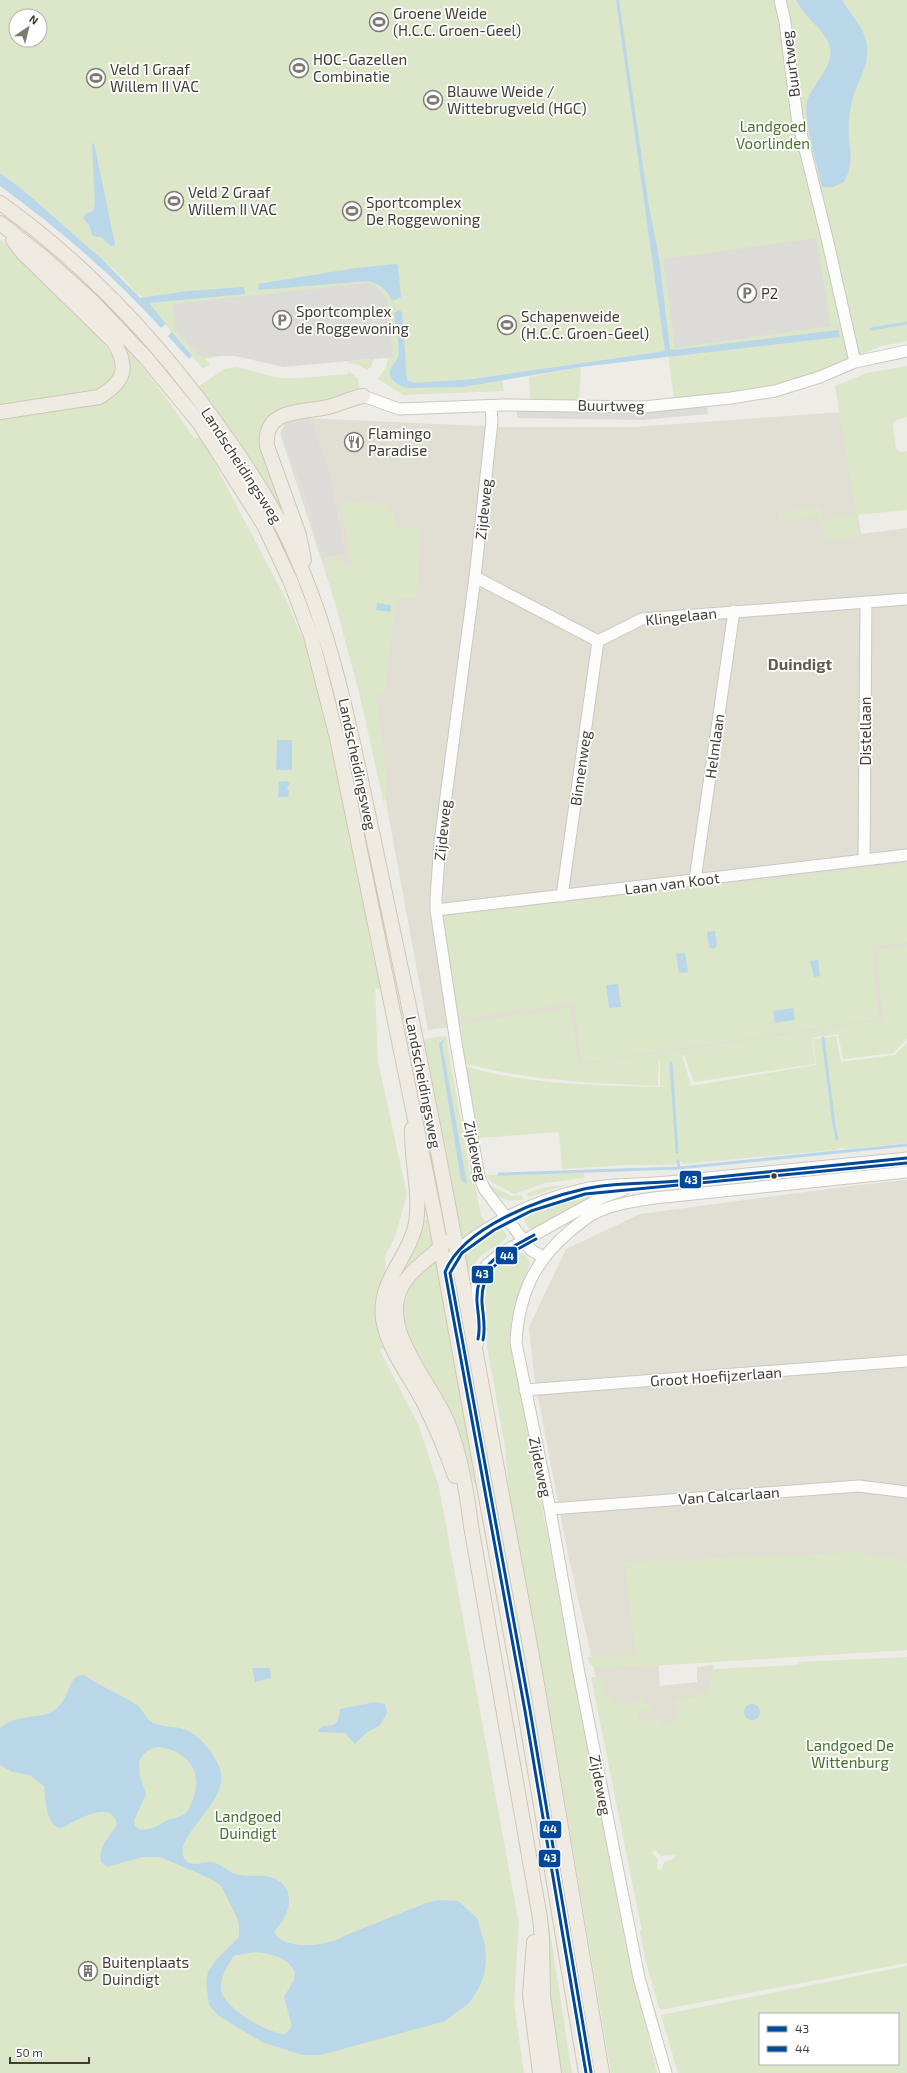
<svg xmlns="http://www.w3.org/2000/svg" width="907" height="2073" viewBox="0 0 907 2073" font-family="'Exo 2',sans-serif">
  <style>
    .residential { fill: #e1ded4 }
    .green { fill: #dbe7c8; fill-rule: evenodd }
    .parking { fill: #dddbd7 }
    .water { fill: #bad6e9; fill-rule: evenodd }
    .lines { fill: none; stroke-linecap: round; stroke-linejoin: round }
    .stream { stroke: #bad6e9; stroke-width: 3 }
    .minor-casing { stroke: #cac8c3; stroke-width: 13 }
    .major-casing { stroke: #cfc7b6; stroke-width: 16 }
    .minor { stroke: #fcfcfb; stroke-width: 11 }
    .major { stroke: #efebe3; stroke-width: 14 }
    .bus-1-casing { stroke: #fff; stroke-width: 6 }
    .bus-2-casing { stroke: #fff; stroke-width: 6 }
    .bus-1 { stroke: #004899; stroke-width: 3 }
    .bus-2 { stroke: #004899; stroke-width: 3 }
    .bus-dot { fill: #423d34; stroke: #fff; stroke-width: 1.5 }
    .labels { text-anchor: middle; dominant-baseline: central; stroke-width: 3.5; stroke-linejoin: round; paint-order: stroke }
    .poi-label { font-size: 15px; fill: #423d34; stroke: #fff; text-anchor: start }
    .street-label { font-size: 15px; fill: #423d34; stroke: #fff }
    .park-label { font-size: 15px; fill: #466f2c; stroke: #fff }
    .neighbourhood-label { font-size: 16px; font-weight: bold; fill: #645b4c; stroke: #fff }
    .line-badge { stroke: #fff; stroke-width: 1.5 }
    .badge-label { font-size: 11px; text-anchor: middle; font-weight: bold; fill: #fff }
  </style>
  <rect width="100%" height="100%" fill="#eeece7"/>
  <path class="residential" d="M 841,412 L 861,534 L 907,528 L 907,946 L 893,1023 L 578,1072 L 569,1012 L 428,1030 L 384,791 L 340,617 L 280,433 L 286,422 L 306,418 L 503,427 L 634,427 Z
    M 907,1180 L 907,1569 L 657,1650 L 660,1686 L 697,1682 L 697,1667 L 714,1665 L 709,1696 L 681,1727 L 611,1742 L 568,1555 L 534,1375 L 529,1327 L 566,1249 L 640,1214 L 850,1186 Z"/>
  <path class="green" d="M 0,0 L 907,0 L 907,341 L 881,346 L 802,379 L 757,390 L 674,399 L 666,339 L 664,339 L 665,351 L 472,379 L 414,384 L 407,380 L 406,368 L 390,375 L 393,382 L 400,386 L 463,387 L 502,380 L 504,391 L 403,395 L 378,379 L 386,367 L 388,358 L 374,359 L 371,367 L 367,370 L 359,365 L 346,362 L 371,359 L 236,353 L 205,359 L 210,364 L 203,369 L 140,295 L 138,296 L 123,278 L 102,259 L 23,190 L 0,173 ZM 16,16 L 40,16 L 40,40 L 16,40 Z
    M 0,239 L 95,332 L 110,352 L 122,342 L 156,384 L 194,438 L 201,437 L 287,602 L 315,667 L 365,903 L 369,936 L 381,988 L 375,989 L 378,1061 L 407,1195 L 395,1237 L 385,1256 L 390,1348 L 379,1349 L 419,1426 L 439,1487 L 519,1924 L 514,2003 L 524,2073 L 0,2073 Z
    M 907,366 L 907,417 L 896,420 L 893,424 L 896,449 L 901,452 L 907,451 L 907,510 L 856,515 L 860,536 L 827,541 L 818,517 L 779,522 L 778,512 L 820,508 L 825,520 L 856,514 L 835,386 L 867,373 Z
    M 237,367 L 278,378 L 300,378 L 348,374 L 349,372 L 358,378 L 360,392 L 357,395 L 285,408 L 277,411 L 265,424 L 294,533 L 275,505 L 242,445 L 199,386 L 224,369 Z
    M 581,367 L 579,401 L 530,401 L 529,377 Z
    M 340,501 L 382,503 L 392,511 C 398,532 398,526 419,528 L 421,534 L 416,598 L 400,598 L 397,600 L 384,695 L 375,694 C 381,730 389,767 384,804 L 359,692 L 323,559 L 336,556 L 347,566 L 353,567 Z
    M 907,864 L 907,942 L 873,947 L 879,1019 L 581,1063 L 574,1003 L 459,1019 L 443,916 Z
    M 907,945 L 907,1039 L 893,1053 L 843,1059 L 838,1034 L 812,1038 L 815,1064 L 694,1082 L 683,1052 L 681,1052 L 691,1086 L 816,1065 L 813,1039 L 836,1036 L 841,1062 L 894,1055 L 907,1043 L 907,1143 L 845,1149 L 841,1147 L 835,1150 L 683,1164 L 680,1161 L 674,1165 L 626,1165 L 562,1169 L 559,1132 L 478,1138 L 465,1066 C 528,1085 594,1085 660,1087 L 660,1055 L 677,1053 L 659,1055 L 658,1086 C 593,1083 527,1081 464,1063 L 461,1023 L 571,1008 L 579,1065 L 883,1020 L 876,949 Z
    M 446,1036 L 470,1173 L 472,1173 L 481,1215 L 486,1223 L 462,1242 L 423,1039 Z
    M 584,1172 L 585,1178 L 545,1183 L 514,1194 L 490,1181 L 486,1175 Z
    M 490,1185 L 512,1196 L 521,1195 L 524,1199 C 511,1204 494,1198 490,1185 Z
    M 566,1185 L 528,1197 L 527,1193 L 545,1187 Z
    M 597,1191 L 599,1195 L 533,1230 L 529,1228 L 523,1219 C 538,1205 576,1193 597,1191 Z
    M 429,1219 L 433,1243 L 409,1264 L 403,1259 L 420,1221 Z
    M 501,1227 L 507,1236 C 503,1244 494,1246 486,1252 C 479,1257 474,1264 470,1272 L 467,1272 L 464,1254 L 465,1246 L 493,1228 Z
    M 513,1251 L 526,1255 L 530,1263 L 513,1313 L 510,1339 L 623,1931 L 657,2073 L 611,2073 L 563,1790 L 520,1563 L 510,1500 L 505,1448 L 487,1346 L 481,1291 L 487,1270 Z
    M 436,1261 L 477,1491 C 467,1464 458,1436 446,1411 C 421,1357 370,1310 436,1261 Z
    M 859,1552 L 907,1561 L 907,1650 L 667,1665 L 594,1667 L 590,1665 L 588,1657 L 632,1655 L 635,1652 L 624,1562 Z
    M 907,1657 L 907,1963 L 660,2010 L 646,1963 L 640,1931 L 642,1931 L 591,1677 L 602,1677 L 605,1692 L 615,1703 L 627,1704 L 641,1699 L 647,1704 L 652,1705 L 653,1709 L 638,1712 L 638,1719 L 648,1719 L 648,1721 L 661,1719 L 662,1726 L 677,1721 L 676,1699 L 699,1697 L 699,1694 L 706,1694 L 712,1679 L 712,1669 L 798,1665 L 799,1662 ZM 655,1850 L 661,1856 L 673,1855 L 675,1856 L 674,1859 L 665,1861 L 661,1870 L 657,1869 L 658,1859 L 652,1853 Z
    M 546,1925 L 549,1925 L 572,2073 L 559,2073 L 552,2028 Z
    M 907,1966 L 907,2073 L 678,2073 L 661,2015 ZM 760,2014 L 898,2014 L 898,2064 L 760,2064 Z"/>
  <path class="parking" d="M 816,238 L 831,326 L 675,348 L 663,259 Z
    M 368,283 L 379,289 L 387,299 L 393,357 L 283,367 L 235,356 L 201,356 L 189,346 L 176,330 L 172,304 Z
    M 707,405 L 708,414 L 642,420 L 517,418 L 517,410 Z
    M 310,419 L 328,467 L 345,553 L 324,558 L 309,516 L 312,515 L 281,433 L 286,424 Z"/>
  <path class="water" d="M 616,0 L 619,0 L 648,201 L 659,258 L 670,349 L 673,350 L 838,330 L 840,337 L 581,367 L 463,387 L 408,388 C 398,386 386,380 391,368 C 393,364 397,361 398,357 C 400,343 396,327 394,313 L 399,310 L 402,312 L 407,380 L 414,383 L 472,379 L 665,351 Z
    M 796,0 L 842,0 C 851,16 864,26 867,45 C 869,62 862,74 856,89 C 852,98 850,109 849,119 C 846,143 857,159 844,182 L 833,187 L 822,187 C 818,167 803,120 807,102 C 812,83 837,65 829,44 C 823,29 804,16 796,0 Z
    M 94,143 L 115,244 L 114,246 L 111,246 L 101,237 L 96,237 L 92,235 L 89,225 L 83,218 L 85,214 L 93,211 L 95,203 L 92,144 Z
    M 0,173 L 23,190 L 102,259 L 140,298 L 188,291 L 244,287 L 245,294 L 149,303 L 166,324 L 161,328 C 113,275 58,228 0,186 Z
    M 395,264 L 398,265 L 401,297 L 392,301 C 388,289 379,284 368,281 L 259,290 L 258,284 L 356,268 Z
    M 172,332 L 192,356 L 189,359 L 168,336 Z
    M 377,603 L 391,605 L 390,612 L 376,610 Z
    M 277,740 L 292,740 L 292,770 L 276,770 Z
    M 287,781 L 290,784 L 287,787 L 289,791 L 288,797 L 278,797 L 279,782 Z
    M 715,931 L 717,946 L 713,949 L 709,947 L 707,932 Z
    M 685,953 L 688,972 L 679,973 L 676,954 Z
    M 818,960 L 820,976 L 814,977 L 810,961 Z
    M 618,984 L 621,1007 L 609,1008 L 606,985 Z
    M 793,1008 L 795,1020 L 775,1023 L 773,1011 Z
    M 443,1040 L 444,1041 L 442,1044 L 467,1184 L 461,1180 L 439,1044 Z
    M 252,1668 L 270,1668 L 271,1678 L 255,1682 Z
    M 84,1675 C 101,1687 120,1694 137,1705 C 143,1710 146,1719 153,1723 C 162,1727 174,1726 183,1729 C 199,1733 218,1757 221,1773 C 227,1803 172,1838 184,1858 C 190,1869 203,1861 212,1862 C 220,1863 228,1872 236,1874 C 246,1877 257,1875 266,1876 C 286,1879 294,1896 286,1914 C 283,1921 278,1927 274,1932 C 285,1952 328,1946 344,1936 L 426,1903 L 438,1900 L 458,1901 L 477,1918 L 485,1945 L 486,1961 L 484,1975 L 479,1988 L 469,2003 L 445,2021 L 321,2055 L 302,2055 L 262,2042 L 219,2016 L 209,2005 L 206,1982 L 208,1972 L 216,1960 L 239,1937 L 239,1926 L 237,1918 L 222,1887 L 219,1884 L 209,1878 L 160,1857 L 142,1857 L 107,1867 L 101,1862 C 98,1847 109,1837 117,1825 C 112,1797 76,1821 62,1828 C 45,1828 46,1798 44,1786 L 30,1775 L 13,1772 L 0,1765 L 0,1728 C 20,1712 40,1721 56,1709 C 65,1702 68,1688 74,1679 L 78,1676 ZM 159,1747 C 185,1750 203,1770 194,1796 C 192,1801 190,1809 186,1813 C 181,1817 172,1818 166,1821 C 158,1826 150,1830 140,1830 L 135,1826 L 134,1821 L 146,1794 L 140,1777 L 139,1761 C 144,1752 148,1749 159,1747 ZM 256,1952 C 271,1954 289,1957 295,1973 L 294,1980 L 284,1997 L 292,2026 L 286,2034 C 269,2035 222,2007 221,1989 C 220,1977 227,1967 233,1957 L 236,1955 Z
    M 375,1702 L 385,1704 L 387,1713 L 380,1725 L 366,1733 L 355,1744 L 345,1733 L 319,1732 L 318,1730 C 329,1720 337,1734 340,1709 Z
    M744 1712a8 8 0 1 1 16 0a8 8 0 1 1-16 0Z"/>
  <g class="lines">
    <path class="stream" d="M 871,329 L 907,323
      M 823,1038 L 834,1125 L 837,1139
      M 671,1063 L 677,1152
      M 678,1161 L 679,1168
      M 499,1174 L 679,1168 L 907,1145"/>
    <defs>
      <path id="minor" d="M 780,0 L 785,22 L 797,117 L 826,234 L 855,362
        M 363,396 L 399,409 L 504,405 L 643,407 L 731,398 L 775,391 L 820,377 L 855,362 L 907,351
        M 491,406 L 492,421 L 475,577 L 440,842 L 436,898 L 436,910 L 456,1043 L 479,1177 L 485,1190 L 531,1250 L 543,1257
        M 475,577 L 598,641 L 642,619 L 907,599
        M 864,860 L 866,602
        M 695,880 L 734,611
        M 562,896 L 598,641
        M 436,910 L 907,855
        M 445,1272 C 451,1254 464,1244 479,1234 C 511,1212 545,1198 584,1189 C 611,1183 641,1185 668,1182 C 748,1174 827,1166 907,1158
        M 476,1348 L 481,1329 L 477,1302 L 477,1285 L 487,1265 L 500,1254 L 568,1216 L 603,1197 L 623,1190
        M 525,1390 L 907,1361
        M 550,1509 L 859,1486 L 907,1492
        M 666,2073 L 639,1978 L 578,1668 L 550,1509 L 516,1343 C 518,1296 534,1261 570,1231 C 578,1225 586,1217 595,1213 C 614,1204 634,1201 654,1198 L 907,1172"/>
      <path id="major" d="M 0,203 C 93,269 172,357 236,451 C 257,482 277,513 292,547 C 329,628 347,713 365,799 C 379,865 393,931 407,997 C 442,1162 471,1329 502,1495 C 515,1568 530,1640 542,1714 C 562,1833 581,1953 602,2073
        M 0,223 L 43,257 L 93,302 L 146,358 L 200,424 L 264,525 L 290,580 L 311,636 L 337,738 L 436,1222 L 525,1711 L 586,2073
        M 0,412 L 99,397 C 126,381 129,366 113,341 L 23,253 L 13,240
        M 304,560 L 299,535 L 267,446 C 263,408 302,413 328,407 C 340,404 351,398 363,396
        M 412,1129 C 411,1160 421,1194 416,1223 C 409,1258 378,1281 383,1319 C 388,1350 409,1374 423,1401 C 435,1425 446,1450 455,1476
        M 445,1242 C 429,1261 405,1271 398,1296 C 385,1337 435,1388 449,1426 C 461,1458 467,1492 471,1526 L 540,1918 L 542,1938 L 543,1996 L 554,2073
        M 534,1942 L 530,1995 L 540,2073"/>
    </defs>
    <use href="#minor" class="minor-casing"/>
    <use href="#major" class="major-casing"/>
    <use href="#minor" class="minor"/>
    <use href="#major" class="major"/>
    <defs>
      <path id="bus-1" d="M 478,1339 C 481,1326 478,1315 477,1302 C 475,1262 504,1252 534,1235
        M 586,2073 L 525,1711 L 445,1272 C 463,1227 540,1199 584,1189 C 614,1182 647,1184 678,1181 C 754,1173 831,1166 907,1158"/>
      <path id="bus-2" d="M 483,1340 C 486,1327 483,1316 482,1303 C 480,1265 508,1255 536,1239
        M 591,2072 L 530,1710 L 450,1273 L 462,1253 L 494,1230 L 531,1211 L 585,1194 L 907,1163"/>
    </defs>
    <use href="#bus-1" class="bus-1-casing"/>
    <use href="#bus-2" class="bus-2-casing"/>
    <use href="#bus-1" class="bus-1"/>
    <use href="#bus-2" class="bus-2"/>
  </g>
  <defs>
    <symbol id="stadium-ring" viewBox="-11 -11 22 22"><circle r="9.5" fill="#fff" stroke="#7e7a73" stroke-width="1.5"/><path d="M0-5a6.5 5 0 1 0 0 10a6.5 5 0 1 0 0-10ZM-3.5-1.8h7v3.6h-7Z" fill="#7e7a73"/></symbol>
    <symbol id="parking-ring" viewBox="-11 -11 22 22"><circle r="9.5" fill="#fff" stroke="#7e7a73" stroke-width="1.5"/><path d="M-3.5-5.5H1a3.5 3.5 0 0 1 0 7H-1V5.5H-3.5ZM-1-3.4V-.6H.8a1.4 1.4 0 0 0 0-2.8Z" fill="#7e7a73"/></symbol>
    <symbol id="restaurant-ring" viewBox="-11 -11 22 22"><circle r="9.5" fill="#fff" stroke="#7e7a73" stroke-width="1.5"/><path d="M-5-6h1v4h1v-4h1v4h1v-4h1v5L-1.5 .5V6h-2V.5L-5-1ZM5-6V6H3V1.5H1.5Q1.5-4 5-6Z" fill="#7e7a73"/></symbol>
    <symbol id="building-ring" viewBox="-11 -11 22 22"><circle r="9.5" fill="#fff" stroke="#7e7a73" stroke-width="1.5"/><path d="M-4-6H4V6H1V3H-1V6H-4ZM-2.5-4.3h1.7v1.8h-1.7ZM.8-4.3h1.7v1.8H.8ZM-2.5-1h1.7V.8h-1.7ZM.8-1h1.7V.8H.8Z" fill="#7e7a73"/></symbol>
  </defs>
  <g fill-rule="evenodd">
    <use href="#stadium-ring" x="368" y="11" width="22" height="22"/>
    <use href="#stadium-ring" x="288" y="57" width="22" height="22"/>
    <use href="#stadium-ring" x="85" y="67" width="22" height="22"/>
    <use href="#stadium-ring" x="422" y="89" width="22" height="22"/>
    <use href="#stadium-ring" x="163" y="190" width="22" height="22"/>
    <use href="#stadium-ring" x="341" y="200" width="22" height="22"/>
    <use href="#parking-ring" x="736" y="282" width="22" height="22"/>
    <use href="#parking-ring" x="271" y="309" width="22" height="22"/>
    <use href="#stadium-ring" x="496" y="314" width="22" height="22"/>
    <use href="#restaurant-ring" x="343" y="431" width="22" height="22"/>
    <use href="#building-ring" x="77" y="1960" width="22" height="22"/>
  </g>
  <circle class="bus-dot" cx="774" cy="1176" r="3.5"/>
  <g class="labels">
    <g class="poi-label">
      <text x="393" y="13">Groene Weide<tspan x="393" dy="17">(H.C.C. Groen-Geel)</tspan></text>
      <text x="313" y="59">HOC-Gazellen<tspan x="313" dy="17">Combinatie</tspan></text>
      <text x="110" y="69">Veld 1 Graaf<tspan x="110" dy="17">Willem II VAC</tspan></text>
      <text x="447" y="91">Blauwe Weide /<tspan x="447" dy="17">Wittebrugveld (HGC)</tspan></text>
      <text x="188" y="192">Veld 2 Graaf<tspan x="188" dy="17">Willem II VAC</tspan></text>
      <text x="366" y="202">Sportcomplex<tspan x="366" dy="17">De Roggewoning</tspan></text>
      <text x="761" y="293">P2</text>
      <text x="296" y="311">Sportcomplex<tspan x="296" dy="17">de Roggewoning</tspan></text>
      <text x="521" y="316">Schapenweide<tspan x="521" dy="17">(H.C.C. Groen-Geel)</tspan></text>
      <text x="368" y="433">Flamingo<tspan x="368" dy="17">Paradise</tspan></text>
      <text x="102" y="1962">Buitenplaats<tspan x="102" dy="17">Duindigt</tspan></text>
    </g>
    <g class="street-label">
      <text transform="translate(790 64) rotate(-97)">Buurtweg</text>
      <text transform="translate(611 405) rotate(1)">Buurtweg</text>
      <text transform="translate(242 465) rotate(57)">Landscheidingsweg</text>
      <text transform="translate(483 509) rotate(-84)">Zijdeweg</text>
      <text transform="translate(681 616) rotate(-6)">Klingelaan</text>
      <text transform="translate(865 731) rotate(-90)">Distellaan</text>
      <text transform="translate(714 746) rotate(-82)">Helmlaan</text>
      <text transform="translate(358 764) rotate(78)">Landscheidingsweg</text>
      <text transform="translate(580 768) rotate(-82)">Binnenweg</text>
      <text transform="translate(442 830) rotate(-84)">Zijdeweg</text>
      <text transform="translate(672 883) rotate(-7)">Laan van Koot</text>
      <text transform="translate(424 1082) rotate(79)">Landscheidingsweg</text>
      <text transform="translate(476 1151) rotate(78)">Zijdeweg</text>
      <text transform="translate(716 1376) rotate(-4)">Groot Hoefijzerlaan</text>
      <text transform="translate(541 1467) rotate(78)">Zijdeweg</text>
      <text transform="translate(729 1495) rotate(-4)">Van Calcarlaan</text>
      <text transform="translate(601 1785) rotate(79)">Zijdeweg</text>
    </g>
    <g class="park-label">
      <text x="773" y="126">Landgoed<tspan x="773" dy="17">Voorlinden</tspan></text>
      <text x="850" y="1745">Landgoed De<tspan x="850" dy="17">Wittenburg</tspan></text>
      <text x="248" y="1816">Landgoed<tspan x="248" dy="17">Duindigt</tspan></text>
    </g>
    <g class="neighbourhood-label">
      <text x="800" y="663">Duindigt</text>
    </g>
  </g>
  <g class="line-badge">
    <rect x="679" y="1170" width="23" height="19" rx="4" fill="#004899"/>
    <rect x="495" y="1246" width="23" height="19" rx="4" fill="#004899"/>
    <rect x="471" y="1265" width="23" height="19" rx="4" fill="#004899"/>
    <rect x="539" y="1820" width="23" height="19" rx="4" fill="#004899"/>
    <rect x="538" y="1849" width="23" height="19" rx="4" fill="#004899"/>
  </g>
  <g class="badge-label">
    <text x="691" y="1184">43</text>
    <text x="507" y="1260">44</text>
    <text x="482" y="1278">43</text>
    <text x="550" y="1833">44</text>
    <text x="550" y="1862">43</text>
  </g>
  <rect x="759" y="2013" width="140" height="52" fill="#ffffff" stroke="#b3b1ae"/>
  <rect x="767" y="2026" width="20" height="6" fill="#004899" stroke="#b3b1ae"/>
  <text x="795" y="2033" font-size="12" fill="#423d34">43</text>
  <rect x="767" y="2046" width="20" height="6" fill="#004899" stroke="#b3b1ae"/>
  <text x="795" y="2053" font-size="12" fill="#423d34">44</text>
  <g transform="translate(28 28) rotate(35)"><circle r="19" fill="#ffffff" stroke="#b3b1ae"/>
  <path d="M0-3L7 15L0 10L-7 15Z" fill="#7e7a73"/>
  <text y="-6" font-size="11" font-weight="bold" text-anchor="middle" fill="#423d34">N</text>
  </g>
  <path d="M10 2057v6h79v-6" fill="none" stroke="#423d34" stroke-width="2"/>
  <text x="16" y="2057" font-size="12" fill="#423d34" stroke="#ffffff" stroke-width="3" paint-order="stroke">50 m</text>
</svg>
